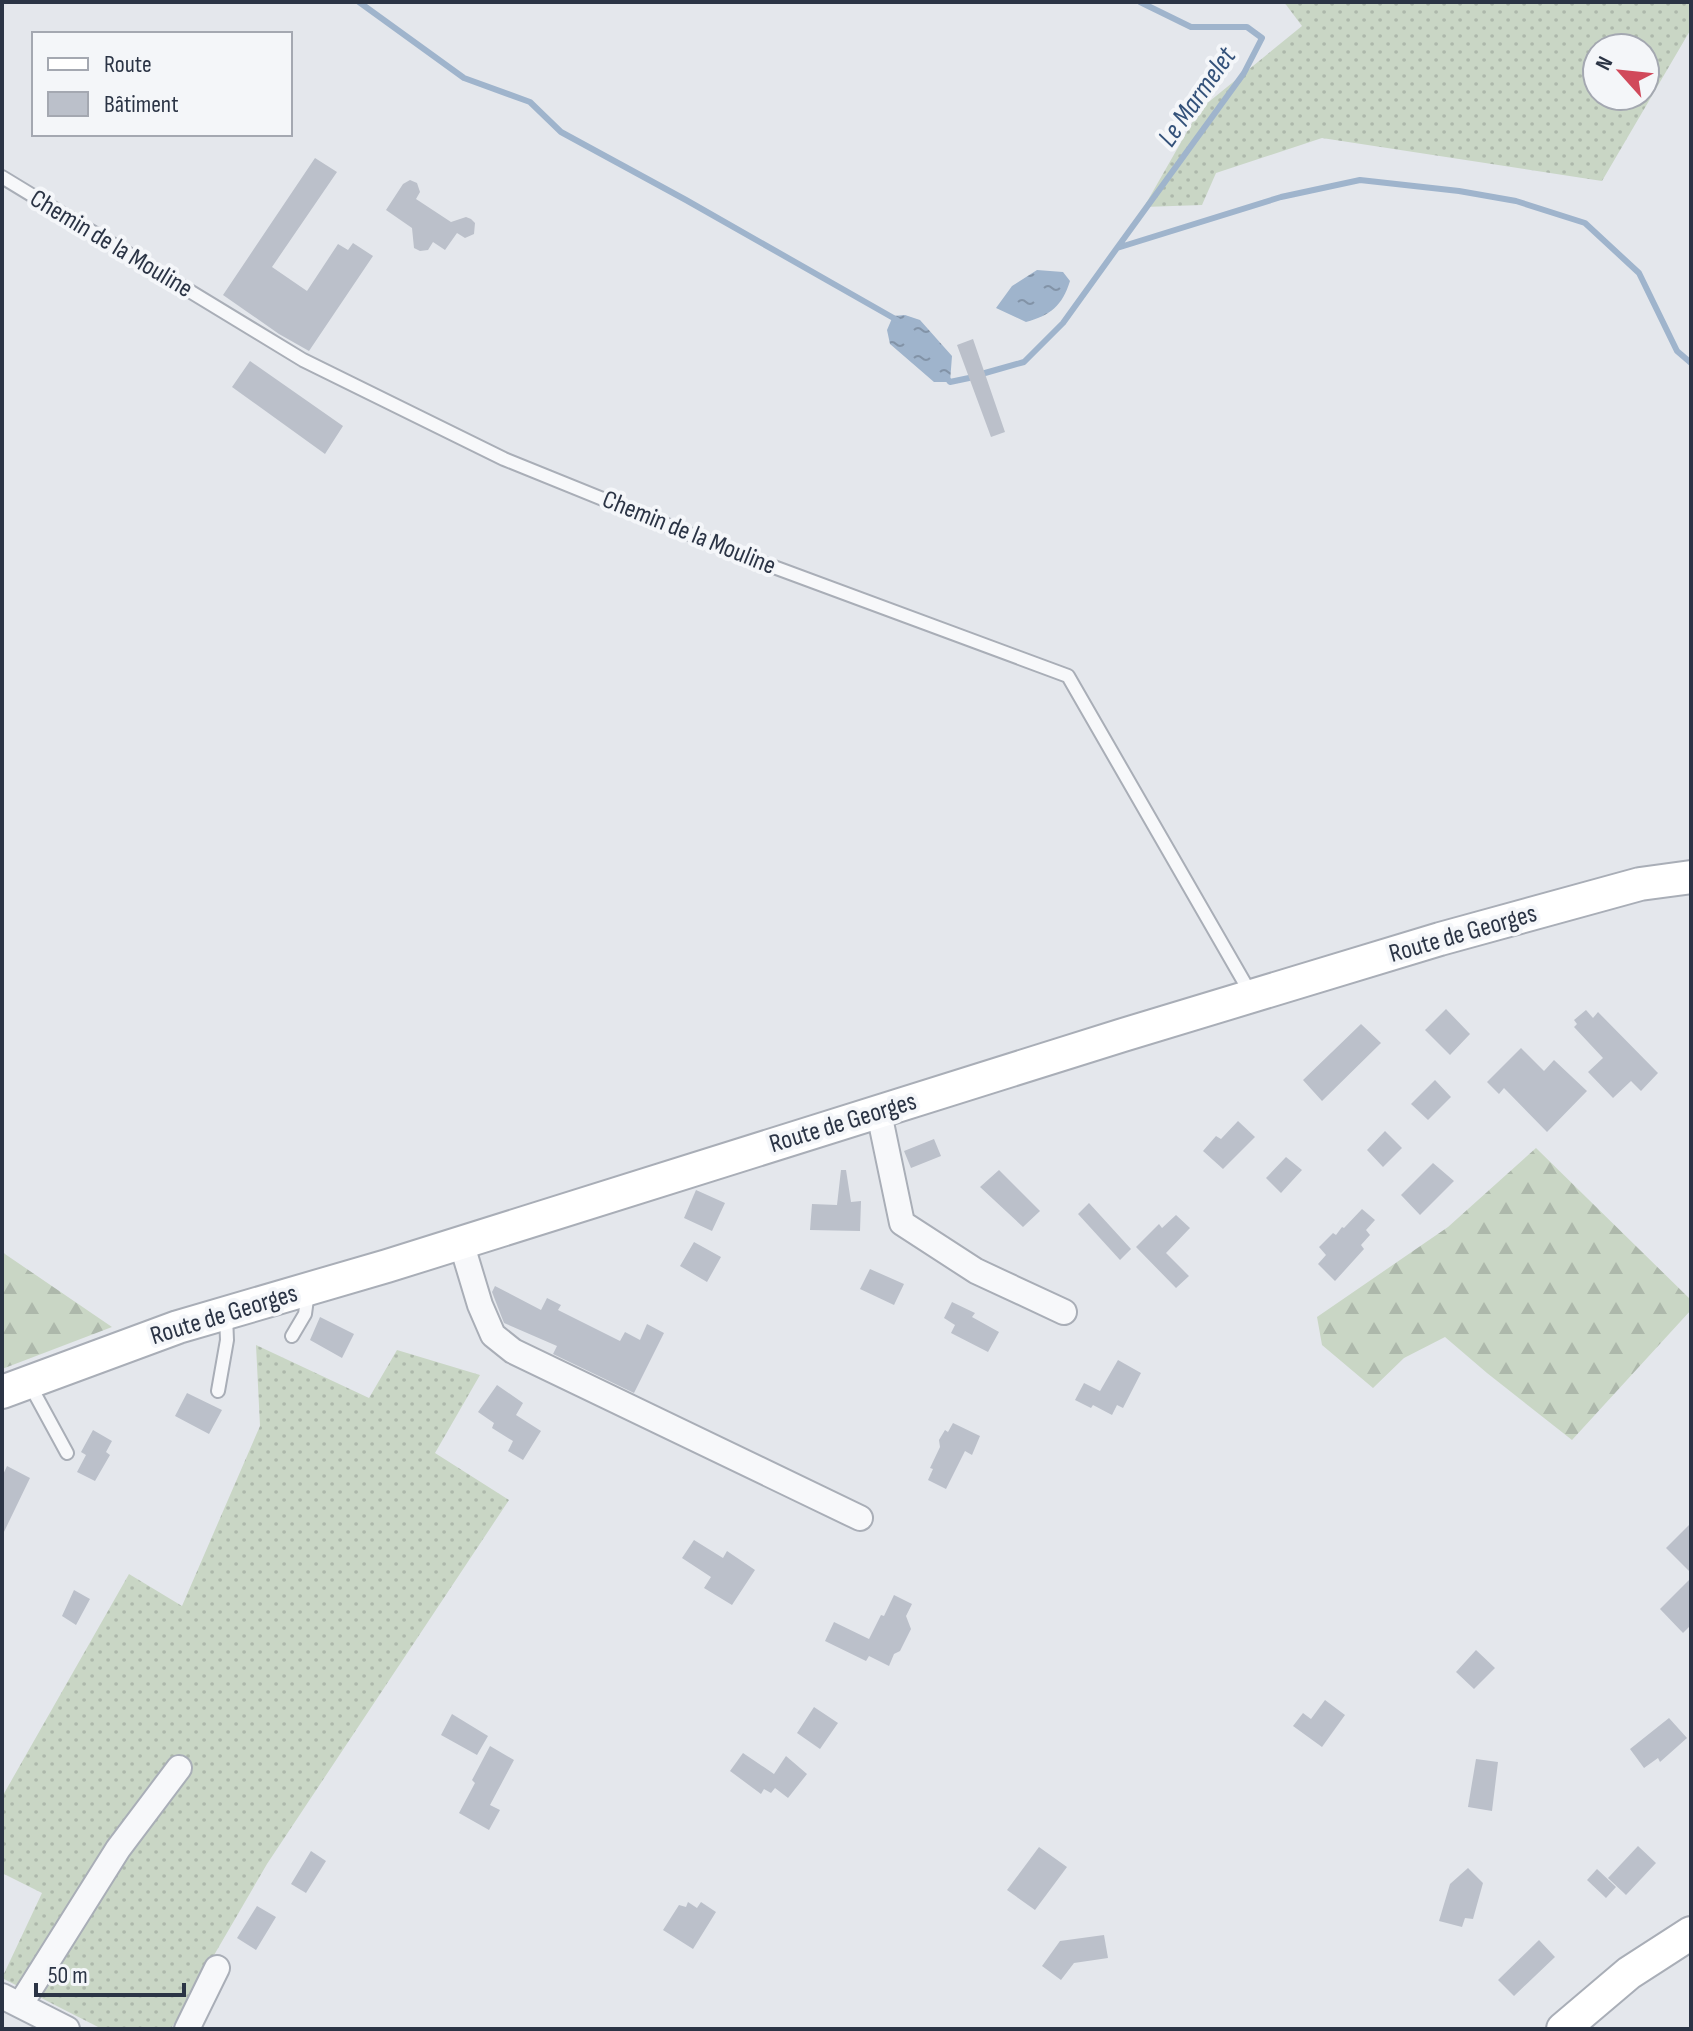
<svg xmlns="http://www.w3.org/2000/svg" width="1693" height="2031" viewBox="0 0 1693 2031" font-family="'Sofia Sans Condensed',sans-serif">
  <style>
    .grass { fill: url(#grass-dots); fill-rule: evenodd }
    .forest { fill: url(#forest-firs) }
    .water { fill: url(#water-ripples) }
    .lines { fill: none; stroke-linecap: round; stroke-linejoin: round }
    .stream { stroke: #9fb4cc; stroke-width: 6 }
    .building { fill: #bbc0ca }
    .lane-casing { stroke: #a9aeb7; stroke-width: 16 }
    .street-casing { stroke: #a9aeb7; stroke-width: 28 }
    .secondary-casing { stroke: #a9aeb7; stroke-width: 36 }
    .lane { stroke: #f7f8fa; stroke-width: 12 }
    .street { stroke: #f7f8fa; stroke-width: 24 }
    .secondary { stroke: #fff; stroke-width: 32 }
    .labels { text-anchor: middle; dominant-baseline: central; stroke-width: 8; stroke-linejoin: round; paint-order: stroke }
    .street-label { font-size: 26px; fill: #2b3445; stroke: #f4f6f9 }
    .water-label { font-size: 28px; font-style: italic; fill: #34527a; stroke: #f4f6f9 }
  </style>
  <defs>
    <pattern id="grass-dots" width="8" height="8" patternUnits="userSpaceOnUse" patternTransform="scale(2)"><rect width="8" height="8" fill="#c9d6c5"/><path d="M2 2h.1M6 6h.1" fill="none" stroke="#adb8ab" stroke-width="1.8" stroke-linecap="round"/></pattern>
    <pattern id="forest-firs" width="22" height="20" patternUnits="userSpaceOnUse" patternTransform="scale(2)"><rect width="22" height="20" fill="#c9d6c5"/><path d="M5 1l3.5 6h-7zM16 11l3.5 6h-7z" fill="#adb8ab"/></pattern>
    <pattern id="water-ripples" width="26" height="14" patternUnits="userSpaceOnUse" patternTransform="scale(2)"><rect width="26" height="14" fill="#9fb4cc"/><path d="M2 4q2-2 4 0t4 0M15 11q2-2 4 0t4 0" fill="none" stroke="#8293a7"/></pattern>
  </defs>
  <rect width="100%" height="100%" fill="#e4e7ec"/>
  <path class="grass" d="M 1284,2 L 1691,2 L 1691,29 L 1602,181 L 1322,138 L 1216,173 L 1202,205 L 1144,207 L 1200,109 L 1302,26 ZM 1597,48 L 1645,48 L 1645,96 L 1597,96 Z
    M 256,1345 L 369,1398 L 397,1350 L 480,1375 L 435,1453 L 509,1500 L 267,1864 L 171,2029 L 102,2029 L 2,1978 L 42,1893 L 2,1873 L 2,1797 L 129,1574 L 182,1606 L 260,1426 Z"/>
  <path class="forest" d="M 1536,1148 L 1691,1300 L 1691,1310 L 1572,1440 L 1487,1373 L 1445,1337 L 1404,1358 L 1373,1388 L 1322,1345 L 1317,1317 L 1448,1227 Z
    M 2,1252 L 112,1327 L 2,1369 Z"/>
  <path class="water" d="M 1037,270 L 1063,272 L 1070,281 C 1062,306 1051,315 1026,322 L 996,308 L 1012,286 Z
    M 905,315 L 920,320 L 952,356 L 950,382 L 934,382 L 890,344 L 887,330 L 893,316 Z"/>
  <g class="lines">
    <path class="stream" d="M 359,2 L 464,78 L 530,102 L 561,132 L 686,200 L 897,320
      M 1117,248 L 1244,73 L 1262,38 L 1247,27 L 1191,27 L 1140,2
      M 985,373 L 1024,362 L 1063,323 L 1117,248 L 1281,197 L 1360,180 L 1459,191 L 1516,201 L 1585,223 L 1639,273 L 1677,351 L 1691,363
      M 946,377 L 950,382 L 969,378"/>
  </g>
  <path class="building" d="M 315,158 L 337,172 L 272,267 L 307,291 L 338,244 L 348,250 L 353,243 L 373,256 L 309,351 L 279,334 L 223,295 Z
    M 410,180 L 417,183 L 420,192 L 416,199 L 451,222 L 466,217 L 471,219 L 475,223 L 474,234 L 465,238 L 457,233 L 445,250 L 433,242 L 428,250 L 420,251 L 414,248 L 412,228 L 386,210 L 403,184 Z
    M 973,339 L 1005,432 L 991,437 L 957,345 Z
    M 250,361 L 343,426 L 325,454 L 232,387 Z
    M 1446,1009 L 1470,1034 L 1450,1055 L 1425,1030 Z
    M 1586,1010 L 1593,1018 L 1598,1012 L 1658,1073 L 1641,1091 L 1631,1081 L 1613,1098 L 1588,1072 L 1603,1058 L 1574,1027 L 1577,1024 L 1574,1020 Z
    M 1361,1024 L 1381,1043 L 1322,1101 L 1303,1080 Z
    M 1521,1048 L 1544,1071 L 1554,1060 L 1587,1091 L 1547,1132 L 1504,1088 L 1499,1094 L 1487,1082 Z
    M 1435,1080 L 1451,1097 L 1428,1120 L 1411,1104 Z
    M 1238,1121 L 1255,1137 L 1223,1169 L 1203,1151 L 1216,1136 L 1221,1139 Z
    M 1385,1131 L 1402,1148 L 1383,1167 L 1367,1150 Z
    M 934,1139 L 941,1156 L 911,1168 L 904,1151 Z
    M 1286,1157 L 1302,1170 L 1281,1193 L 1266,1178 Z
    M 1433,1163 L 1454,1181 L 1420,1215 L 1401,1195 Z
    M 841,1170 L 846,1170 L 851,1202 L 861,1201 L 860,1231 L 810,1230 L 812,1204 L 837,1205 Z
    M 999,1170 L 1040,1211 L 1023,1227 L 980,1187 Z
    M 696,1190 L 725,1203 L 712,1231 L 684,1218 Z
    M 1089,1203 L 1131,1249 L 1120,1260 L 1078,1214 Z
    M 1362,1209 L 1375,1220 L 1366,1230 L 1370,1235 L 1361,1245 L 1364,1249 L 1335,1281 L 1318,1264 L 1326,1255 L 1319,1247 L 1333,1233 L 1336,1235 L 1342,1227 L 1344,1228 Z
    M 1176,1215 L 1190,1228 L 1166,1253 L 1189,1276 L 1176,1288 L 1136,1247 L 1159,1224 L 1162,1228 Z
    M 694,1242 L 721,1257 L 707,1282 L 680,1266 Z
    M 870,1269 L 904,1284 L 894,1305 L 860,1289 Z
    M 495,1286 L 541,1310 L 547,1298 L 561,1305 L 558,1310 L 620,1341 L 625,1332 L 640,1340 L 647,1324 L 664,1333 L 634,1393 L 553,1354 L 557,1346 L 504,1323 L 492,1292 Z
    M 952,1302 L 975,1313 L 972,1317 L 999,1332 L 988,1352 L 951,1333 L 955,1325 L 944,1318 Z
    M 320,1317 L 354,1334 L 342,1358 L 310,1340 Z
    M 1118,1360 L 1141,1373 L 1123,1408 L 1117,1405 L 1112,1415 L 1093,1405 L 1091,1408 L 1075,1400 L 1084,1383 L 1100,1391 Z
    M 497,1385 L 523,1403 L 516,1415 L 541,1431 L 523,1460 L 508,1451 L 513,1441 L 492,1428 L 494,1423 L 478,1412 Z
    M 187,1393 L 222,1410 L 209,1434 L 175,1416 Z
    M 953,1423 L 980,1436 L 972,1455 L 965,1451 L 946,1489 L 928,1480 L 933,1469 L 930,1468 L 940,1447 L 939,1440 L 945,1430 L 948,1432 Z
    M 93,1430 L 112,1441 L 106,1452 L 110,1455 L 95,1481 L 77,1472 L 86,1455 L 81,1452 Z
    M 7,1466 L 30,1478 L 2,1536 L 2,1477 Z
    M 1691,1523 L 1691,1573 L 1666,1548 Z
    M 694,1540 L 723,1558 L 727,1551 L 755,1570 L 732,1605 L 704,1588 L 711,1577 L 682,1558 Z
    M 1691,1578 L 1691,1625 L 1683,1633 L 1660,1609 Z
    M 74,1590 L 90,1599 L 76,1625 L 62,1616 Z
    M 894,1595 L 912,1604 L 906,1616 L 911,1629 L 900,1651 L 894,1654 L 889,1666 L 869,1656 L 866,1661 L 825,1641 L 834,1622 L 869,1639 L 881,1615 L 884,1616 Z
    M 1476,1650 L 1495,1668 L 1474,1689 L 1456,1672 Z
    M 1325,1700 L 1345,1715 L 1322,1747 L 1293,1726 L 1303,1713 L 1311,1719 Z
    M 814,1707 L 838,1723 L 820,1749 L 797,1733 Z
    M 452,1714 L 488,1736 L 477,1755 L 441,1735 Z
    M 1669,1718 L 1687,1738 L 1660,1762 L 1658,1758 L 1644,1768 L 1630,1749 Z
    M 490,1746 L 514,1760 L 490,1805 L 500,1810 L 489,1830 L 459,1813 L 475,1783 L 472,1780 Z
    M 743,1753 L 774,1774 L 786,1756 L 807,1774 L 788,1798 L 775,1788 L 771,1793 L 764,1789 L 761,1794 L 730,1771 Z
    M 1476,1759 L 1498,1762 L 1492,1811 L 1468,1807 Z
    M 1638,1846 L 1656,1863 L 1626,1895 L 1608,1878 Z
    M 1039,1847 L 1067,1867 L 1035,1910 L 1007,1890 Z
    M 311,1851 L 326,1861 L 306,1893 L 291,1884 Z
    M 1468,1868 L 1483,1883 L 1473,1919 L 1465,1918 L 1462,1927 L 1439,1921 L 1450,1884 Z
    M 1597,1869 L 1616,1887 L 1606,1898 L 1587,1880 Z
    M 688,1902 L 697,1908 L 701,1902 L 716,1912 L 693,1949 L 663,1930 L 679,1905 L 686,1907 Z
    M 257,1906 L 276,1917 L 256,1950 L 237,1938 Z
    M 1104,1935 L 1108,1958 L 1074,1963 L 1061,1980 L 1042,1966 L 1060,1941 Z
    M 1539,1940 L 1555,1957 L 1514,1996 L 1498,1980 Z"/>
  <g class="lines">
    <defs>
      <path id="lane" d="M 2,177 L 303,360 L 504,459 L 736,553 L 1068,676 L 1251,994
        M 292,1336 L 305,1314 L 308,1292
        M 30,1385 L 67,1453
        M 218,1391 L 227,1340 L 226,1316"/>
      <path id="street" d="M 879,1113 L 902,1223 L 976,1271 L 1064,1312
        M 461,1242 L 480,1305 L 493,1335 L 513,1351 L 860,1518
        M 2,1996 L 67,2029
        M 20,2005 L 118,1849 L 179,1768
        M 187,2029 L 217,1968"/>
      <path id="secondary" d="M 2,1392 L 178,1327 L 387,1266 L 1123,1035 L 1440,939 L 1640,884 L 1691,877
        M 1563,2029 L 1629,1973 L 1691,1933"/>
    </defs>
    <use href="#lane" class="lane-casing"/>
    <use href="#street" class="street-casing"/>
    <use href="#secondary" class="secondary-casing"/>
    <use href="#lane" class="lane"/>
    <use href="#street" class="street"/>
    <use href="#secondary" class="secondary"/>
  </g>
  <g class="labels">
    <g class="street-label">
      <text transform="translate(111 244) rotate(31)">Chemin de la Mouline</text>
      <text transform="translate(689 533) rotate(22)">Chemin de la Mouline</text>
      <text transform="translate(1463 934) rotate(-16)">Route de Georges</text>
      <text transform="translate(843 1123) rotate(-17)">Route de Georges</text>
      <text transform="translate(224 1315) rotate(-17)">Route de Georges</text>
    </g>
    <g class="water-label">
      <text transform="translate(1197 97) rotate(-55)">Le Marmelet</text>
    </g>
  </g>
  <rect width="1693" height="2031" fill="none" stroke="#2b3445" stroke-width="8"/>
  <rect x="32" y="32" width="260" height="104" fill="#f4f6f9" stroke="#a4a8b1" stroke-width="2"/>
  <rect x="48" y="58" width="40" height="12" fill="#ffffff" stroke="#a4a8b1" stroke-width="2"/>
  <text x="104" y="72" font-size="24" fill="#2b3445">Route</text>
  <rect x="48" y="92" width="40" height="24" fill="#bbc0ca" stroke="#a4a8b1" stroke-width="2"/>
  <text x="104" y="112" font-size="24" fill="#2b3445">Bâtiment</text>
  <g transform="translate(1621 72) rotate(297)"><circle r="38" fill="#f4f6f9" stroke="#a4a8b1" stroke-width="2"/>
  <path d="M0-6L14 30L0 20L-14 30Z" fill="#d1495b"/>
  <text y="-12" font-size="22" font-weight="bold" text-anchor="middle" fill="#2b3445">N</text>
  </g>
  <path d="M36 1983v12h148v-12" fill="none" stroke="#2b3445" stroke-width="4"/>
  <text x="48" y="1983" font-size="24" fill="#2b3445" stroke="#f4f6f9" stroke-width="6" paint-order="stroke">50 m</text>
</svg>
